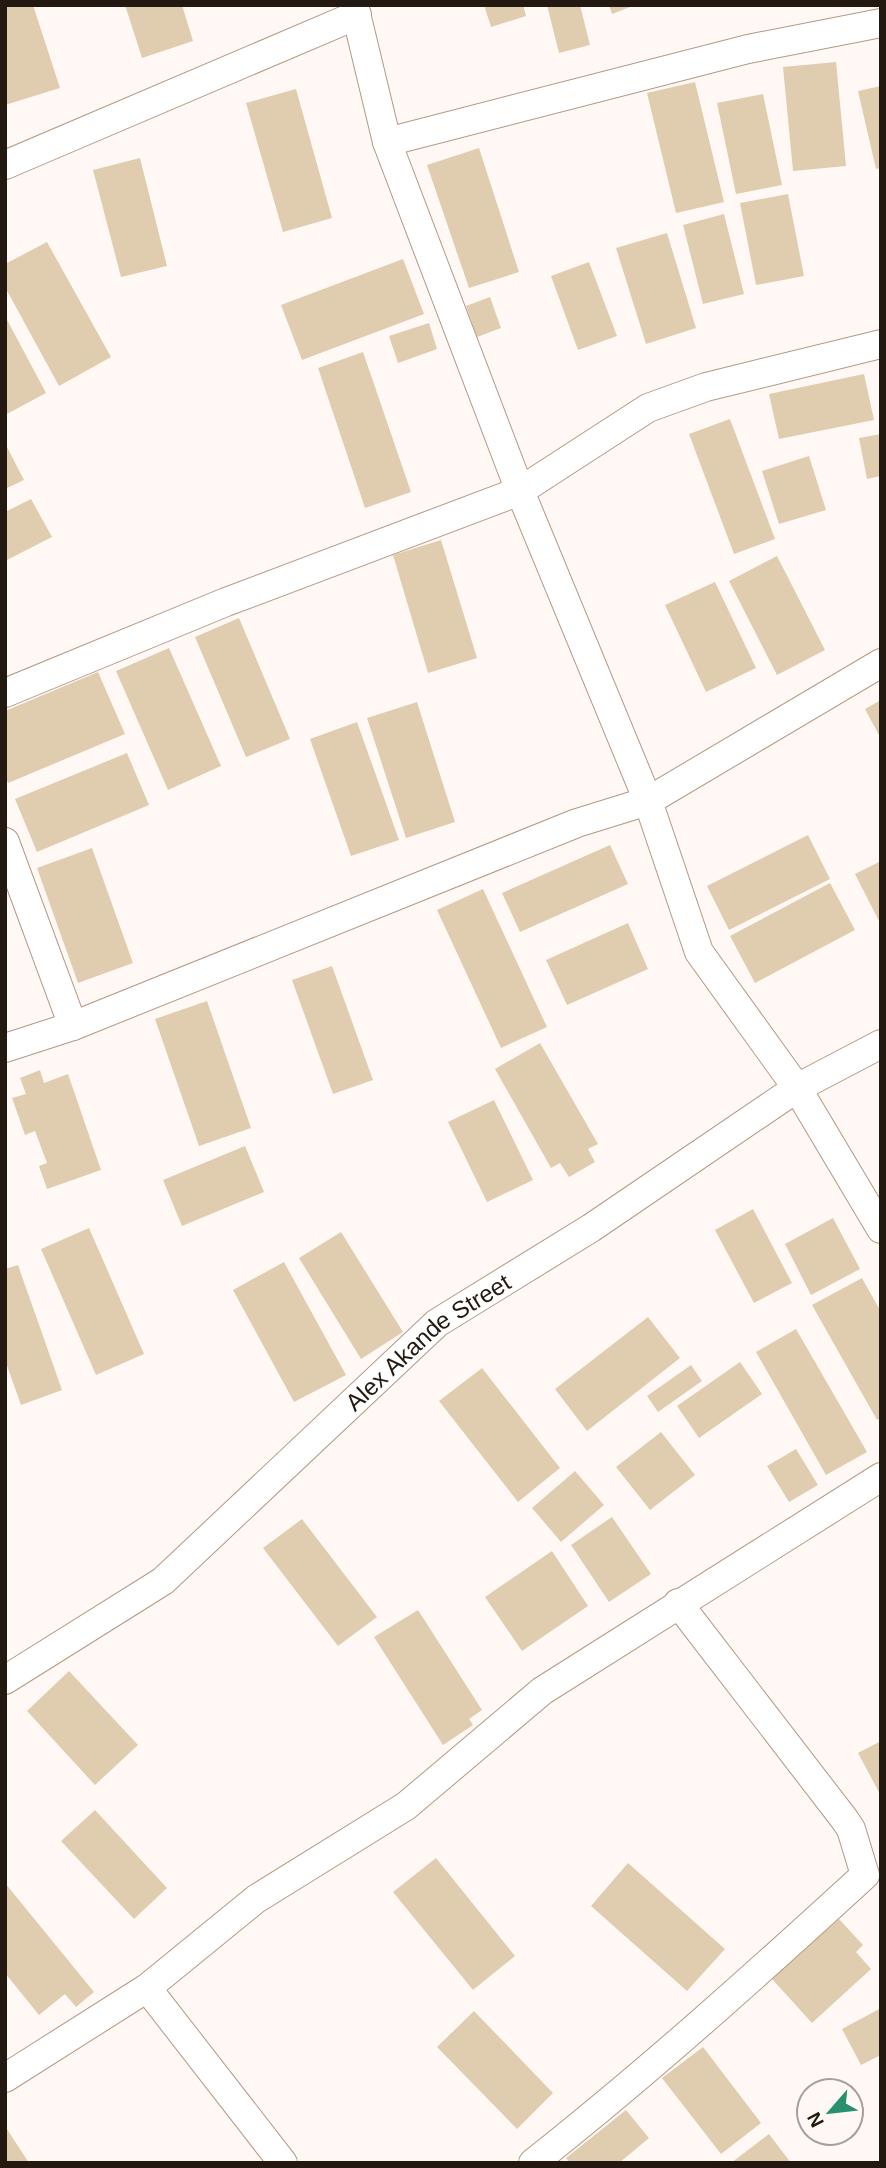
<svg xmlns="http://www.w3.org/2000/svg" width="886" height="2168" viewBox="0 0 886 2168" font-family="Arial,sans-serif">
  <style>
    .building { fill: #e0cdaf }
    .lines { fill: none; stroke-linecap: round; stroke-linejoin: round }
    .minor-casing { stroke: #b49883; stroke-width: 30 }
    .minor { stroke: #fff; stroke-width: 28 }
    .labels { text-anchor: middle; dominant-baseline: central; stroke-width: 6; stroke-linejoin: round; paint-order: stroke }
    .street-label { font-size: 24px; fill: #231911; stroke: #fff8f4 }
  </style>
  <rect width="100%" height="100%" fill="#fff8f4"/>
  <path class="building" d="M 5,5 L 33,5 L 60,88 L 5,105 Z
    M 125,5 L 182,5 L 193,41 L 142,58 Z
    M 484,5 L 523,5 L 526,16 L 491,27 Z
    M 547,5 L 580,5 L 590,45 L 559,53 Z
    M 609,5 L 635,5 L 612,14 Z
    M 836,62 L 846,166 L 793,171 L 783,67 Z
    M 695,82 L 724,202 L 676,213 L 647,93 Z
    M 881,86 L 881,168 L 876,169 L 858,91 Z
    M 296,89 L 332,218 L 283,232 L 246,103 Z
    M 763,94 L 782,185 L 736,194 L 717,103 Z
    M 479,148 L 519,272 L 469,288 L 427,165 Z
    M 140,158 L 167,266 L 121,277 L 93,170 Z
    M 788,194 L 804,276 L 756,285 L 740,203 Z
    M 724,214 L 744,294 L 703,304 L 683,225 Z
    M 667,233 L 696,328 L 646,344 L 616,248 Z
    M 47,242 L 111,357 L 59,386 L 5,287 L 5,264 Z
    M 403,259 L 424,314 L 302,360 L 281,305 Z
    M 589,262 L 617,336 L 578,350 L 551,276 Z
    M 490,297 L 501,328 L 477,337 L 466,306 Z
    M 5,316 L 46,393 L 5,415 Z
    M 429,323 L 437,349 L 398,363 L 389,336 Z
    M 363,352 L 411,492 L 365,508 L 318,368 Z
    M 864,374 L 874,420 L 779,439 L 769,394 Z
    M 730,419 L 775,539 L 734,554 L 689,434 Z
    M 881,434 L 881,476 L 867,479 L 859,438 Z
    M 5,443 L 24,480 L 5,489 Z
    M 809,456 L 826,510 L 779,524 L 762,471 Z
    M 31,499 L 52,537 L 5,561 L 5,512 Z
    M 441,540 L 477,658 L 428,673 L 393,555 Z
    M 777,556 L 825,650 L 777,675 L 729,581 Z
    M 715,582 L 756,668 L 706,692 L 665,605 Z
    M 239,618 L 290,739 L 246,757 L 195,637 Z
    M 169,648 L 221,766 L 168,790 L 116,671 Z
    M 98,672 L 125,734 L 8,783 L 5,776 L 5,711 Z
    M 881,700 L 881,739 L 865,709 Z
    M 417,702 L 455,822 L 406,838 L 367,718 Z
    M 357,722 L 399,840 L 351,856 L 310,739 Z
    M 127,753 L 149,805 L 37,852 L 15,799 Z
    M 808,835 L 830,879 L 729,930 L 707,886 Z
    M 610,845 L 628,884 L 520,932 L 502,893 Z
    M 92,848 L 133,963 L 78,983 L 37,868 Z
    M 881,861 L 881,925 L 855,874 Z
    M 830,883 L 855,930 L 755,983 L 730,936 Z
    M 483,889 L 547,1027 L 501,1048 L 437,910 Z
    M 628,923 L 648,969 L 567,1005 L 546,960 Z
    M 332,966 L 373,1080 L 333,1094 L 292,980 Z
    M 207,1001 L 251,1128 L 199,1146 L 155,1019 Z
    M 540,1043 L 598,1144 L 588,1149 L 595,1162 L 569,1177 L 560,1163 L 551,1168 L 495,1069 Z
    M 40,1070 L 44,1083 L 68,1074 L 101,1170 L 47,1189 L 39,1166 L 47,1163 L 35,1131 L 25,1135 L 12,1098 L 26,1094 L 20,1078 Z
    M 494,1100 L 533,1180 L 487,1202 L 448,1122 Z
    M 245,1146 L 264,1192 L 182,1226 L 163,1180 Z
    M 753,1209 L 792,1283 L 754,1303 L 715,1230 Z
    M 833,1218 L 860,1269 L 811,1295 L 785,1244 Z
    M 89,1228 L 144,1354 L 96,1375 L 41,1249 Z
    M 341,1232 L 403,1332 L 361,1359 L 299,1258 Z
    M 284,1262 L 346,1375 L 294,1402 L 233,1290 Z
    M 18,1265 L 62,1390 L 21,1405 L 5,1360 L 5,1269 Z
    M 862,1278 L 881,1312 L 881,1418 L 877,1420 L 812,1305 Z
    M 648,1317 L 680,1358 L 587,1431 L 555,1389 Z
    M 796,1329 L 867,1452 L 826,1475 L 756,1352 Z
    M 740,1362 L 762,1394 L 699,1438 L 677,1406 Z
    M 691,1365 L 702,1381 L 658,1412 L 647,1396 Z
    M 482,1368 L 560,1468 L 518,1502 L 439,1401 Z
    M 661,1432 L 695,1475 L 650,1510 L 616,1467 Z
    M 796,1449 L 818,1485 L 789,1502 L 767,1466 Z
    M 575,1471 L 604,1505 L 561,1542 L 532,1508 Z
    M 612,1517 L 651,1574 L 609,1602 L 571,1545 Z
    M 302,1519 L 377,1617 L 338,1646 L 263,1548 Z
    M 552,1551 L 588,1606 L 522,1651 L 485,1597 Z
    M 418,1610 L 482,1710 L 469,1719 L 473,1725 L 443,1745 L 374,1637 Z
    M 69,1671 L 138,1745 L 95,1785 L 27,1711 Z
    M 881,1741 L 881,1796 L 858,1753 Z
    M 95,1810 L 167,1888 L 134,1919 L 61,1841 Z
    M 436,1858 L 515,1956 L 473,1990 L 393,1892 Z
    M 628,1863 L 725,1949 L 687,1991 L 591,1906 Z
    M 5,1883 L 94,1992 L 76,2007 L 65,1994 L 39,2015 L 5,1973 Z
    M 839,1919 L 863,1945 L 856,1952 L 871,1969 L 812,2023 L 772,1979 Z
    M 881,2008 L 881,2055 L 861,2065 L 842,2029 Z
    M 474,2011 L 553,2093 L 517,2129 L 437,2047 Z
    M 703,2047 L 761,2123 L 721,2154 L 662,2078 Z
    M 626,2110 L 649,2138 L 619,2163 L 570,2163 L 566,2158 Z
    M 5,2126 L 29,2163 L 5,2163 Z
    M 769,2134 L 791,2163 L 731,2163 Z"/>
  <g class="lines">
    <defs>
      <g id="minor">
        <path d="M 354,5 L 387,142 L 520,491 L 648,801 L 699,952 L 797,1088 L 881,1229"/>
        <path d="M 387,142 L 748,49 L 881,23"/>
        <path d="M 5,165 L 357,15"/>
        <path d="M 5,693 L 226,602 L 520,491 L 648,408 L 706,387 L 881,344"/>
        <path d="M 5,842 L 73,1026"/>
        <path d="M 5,1048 L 73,1026 L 577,823 L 648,801 L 881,663"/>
        <path id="s1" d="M 5,1680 L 163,1581 L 437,1323 L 591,1228 L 797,1088 L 881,1044"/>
        <path d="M 147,1988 L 283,2163"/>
        <path d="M 5,2078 L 147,1988 L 256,1899 L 406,1806 L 542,1691 L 881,1477"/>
        <path d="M 533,2163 C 648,2072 757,1974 865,1875 L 851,1829 L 845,1820 L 678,1603"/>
      </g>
    </defs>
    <use href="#minor" class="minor-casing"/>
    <use href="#minor" class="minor"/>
  </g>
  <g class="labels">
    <g class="street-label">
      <text stroke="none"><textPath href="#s1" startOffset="544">Alex Akande Street</textPath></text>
    </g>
  </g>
  <rect width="886" height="2168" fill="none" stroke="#231911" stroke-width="14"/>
  <g transform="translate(830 2112) rotate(242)"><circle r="33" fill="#fff8f4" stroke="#a79f99" stroke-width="2"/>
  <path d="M0-5L12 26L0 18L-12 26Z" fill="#27906e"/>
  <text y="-10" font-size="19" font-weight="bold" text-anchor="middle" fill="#231911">N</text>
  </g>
</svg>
